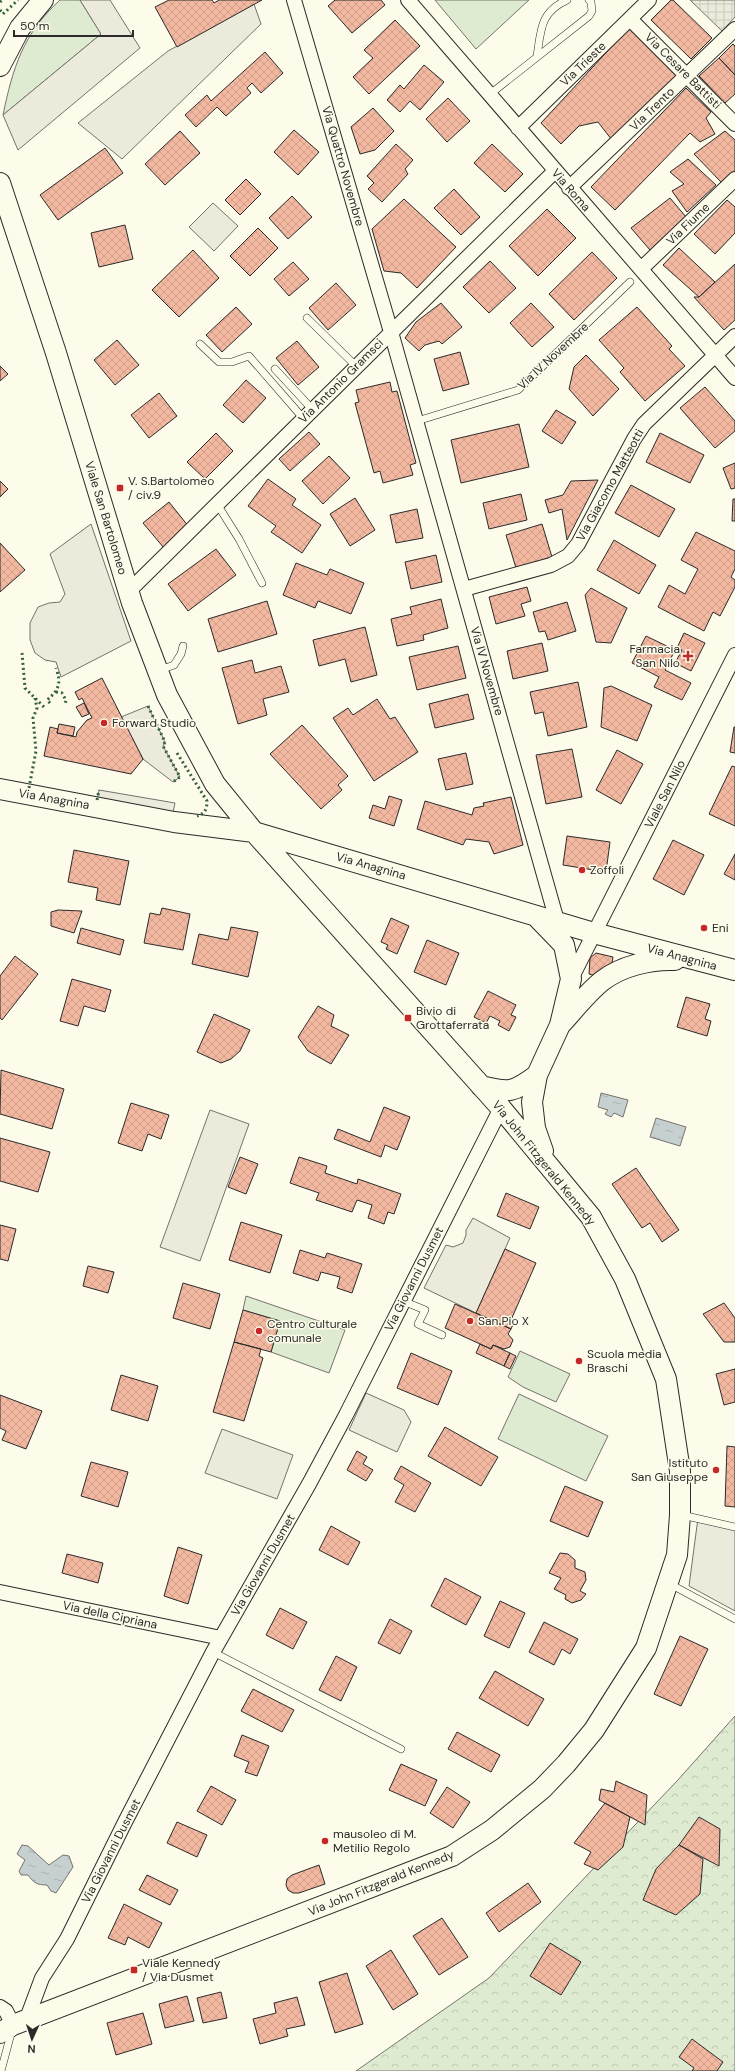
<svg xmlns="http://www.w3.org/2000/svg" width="735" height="2071" viewBox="0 0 735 2071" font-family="'DM Sans',sans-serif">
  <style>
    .grass { fill: #deebd1; stroke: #74746e }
    .forest { fill: url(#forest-crowns); stroke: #74746e }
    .parking { fill: #eceadb; stroke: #74746e }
    .plaza { fill: url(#plaza-grid); stroke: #74746e }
    .water { fill: url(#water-ripples); stroke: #74746e }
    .building { fill: url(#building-cross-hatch); stroke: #2b2b2b }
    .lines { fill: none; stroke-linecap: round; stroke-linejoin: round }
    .service-casing { stroke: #2b2b2b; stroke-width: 8 }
    .minor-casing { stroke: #2b2b2b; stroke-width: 16 }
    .secondary-casing { stroke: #2b2b2b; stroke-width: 22 }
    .service { stroke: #fdfbea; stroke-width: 7 }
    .minor { stroke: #fdfbea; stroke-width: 14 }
    .secondary { stroke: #fdfbea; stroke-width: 20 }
    .hedge { stroke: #34623c; stroke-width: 3; stroke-dasharray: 2 3; stroke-linecap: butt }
    .poi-dot { fill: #c62828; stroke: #fdfbea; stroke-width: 1.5 }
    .labels { text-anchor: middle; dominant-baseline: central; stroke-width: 3; stroke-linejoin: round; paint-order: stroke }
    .street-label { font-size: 12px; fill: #2b2b2b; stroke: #fdfbea }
    .poi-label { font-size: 12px; fill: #2b2b2b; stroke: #fdfbea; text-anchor: start }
  </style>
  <defs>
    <pattern id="forest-crowns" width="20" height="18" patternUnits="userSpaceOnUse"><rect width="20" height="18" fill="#deebd1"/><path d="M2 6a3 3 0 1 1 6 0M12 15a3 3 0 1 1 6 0" fill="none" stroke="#bfcab4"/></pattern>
    <pattern id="plaza-grid" width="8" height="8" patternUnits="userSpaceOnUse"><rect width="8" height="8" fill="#eceadb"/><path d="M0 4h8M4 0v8" fill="none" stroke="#cbc9bc"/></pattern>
    <pattern id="water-ripples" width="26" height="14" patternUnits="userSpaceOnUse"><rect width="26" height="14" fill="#c7d0d0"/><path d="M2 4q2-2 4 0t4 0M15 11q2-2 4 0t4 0" fill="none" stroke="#abb3b3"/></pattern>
    <pattern id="building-cross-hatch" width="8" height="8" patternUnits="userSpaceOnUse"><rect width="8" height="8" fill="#f2b8a0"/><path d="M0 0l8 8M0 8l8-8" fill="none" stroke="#d09e8a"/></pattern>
  </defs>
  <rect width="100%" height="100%" fill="#fdfbea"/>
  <path class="grass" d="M 60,0 L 80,0 L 101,34 L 3,115 C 13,67 23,34 60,0 Z
    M 435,0 L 529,0 L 476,49 Z
    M 246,1296 L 345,1330 L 329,1373 L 271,1352 L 280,1321 L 243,1310 Z
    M 520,1351 L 570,1374 L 556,1402 L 523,1387 L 508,1377 Z
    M 519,1394 L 608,1436 L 586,1481 L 498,1439 Z"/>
  <path class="forest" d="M 735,1716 L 735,2071 L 356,2071 L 489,1978 L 677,1781 Z"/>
  <path class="parking" d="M 80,0 L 110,0 L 140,48 L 18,150 L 3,115 L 101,34 Z
    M 254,4 L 261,24 L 122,159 L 78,123 L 168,51 Z
    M 213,203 L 238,226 L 214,251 L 189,227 Z
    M 91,524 L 131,641 L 61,677 L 56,662 L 45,660 L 35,653 L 30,640 L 30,623 L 38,607 L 49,603 L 60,602 L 65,594 L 50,554 Z
    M 148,706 L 165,742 L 163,746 L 180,777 L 173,782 L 143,759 L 121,717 Z
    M 99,790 L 175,803 L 173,813 L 97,801 Z
    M 210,1110 L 249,1124 L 200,1261 L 160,1247 Z
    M 473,1218 L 510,1238 L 476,1313 L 424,1288 L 446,1245 L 453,1247 L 463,1243 L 466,1235 L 466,1230 Z
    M 366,1393 L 404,1410 L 411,1422 L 397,1452 L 349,1430 Z
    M 222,1429 L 293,1455 L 277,1499 L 205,1473 Z
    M 698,1518 L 735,1524 L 735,1611 L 689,1586 Z"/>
  <path class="plaza" d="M 690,0 L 735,0 L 735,17 L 722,31 Z"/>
  <path class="water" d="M 601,1093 L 628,1100 L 623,1117 L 614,1113 L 611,1117 L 605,1114 L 608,1110 L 598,1107 Z
    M 656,1118 L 686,1127 L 680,1146 L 650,1137 Z
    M 22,1845 L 28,1846 L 49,1865 L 63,1855 L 69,1856 L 73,1867 L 56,1893 L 51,1891 L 47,1885 C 37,1885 34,1883 28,1875 L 21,1875 L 19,1871 L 25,1860 L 17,1854 Z"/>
  <path class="building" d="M 169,0 L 212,0 L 214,3 L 219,0 L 262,0 L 177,47 L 155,7 Z
    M 335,0 L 381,0 L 385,5 L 352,33 L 328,6 Z
    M 671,0 L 673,0 L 712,38 L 691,59 L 651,20 Z
    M 395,20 L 420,46 L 369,94 L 353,77 L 373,58 L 364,50 Z
    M 629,28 L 682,80 L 615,144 L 598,122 L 579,126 L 561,144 L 541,123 Z
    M 733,44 L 735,46 L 735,75 L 719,58 Z
    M 265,52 L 283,73 L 261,93 L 252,83 L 247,88 L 251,93 L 226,116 L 217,107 L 196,127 L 185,115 L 207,95 L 211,101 Z
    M 719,58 L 735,75 L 735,94 L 725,103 L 699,76 Z
    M 424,65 L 444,82 L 420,110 L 410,101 L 400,112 L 387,100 L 400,85 L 404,89 Z
    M 686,88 L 711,112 L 706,118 L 715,134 L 700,142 L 690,133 L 615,210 L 591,187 Z
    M 448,98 L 470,121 L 447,142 L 426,119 Z
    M 373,108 L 394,131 L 375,150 L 360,154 L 351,127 Z
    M 294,130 L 319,152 L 298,175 L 274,152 Z
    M 180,131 L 200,153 L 165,185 L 145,164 Z
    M 725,131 L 735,140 L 735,172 L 722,183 L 694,154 Z
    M 396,144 L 413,160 L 405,169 L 408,174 L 382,202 L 368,189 L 374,183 L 367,176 Z
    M 492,144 L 523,174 L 505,192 L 474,163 Z
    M 105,148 L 123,173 L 58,220 L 40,195 Z
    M 688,159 L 716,185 L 687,212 L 672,191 L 684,184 L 670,172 Z
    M 246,179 L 261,194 L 240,215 L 225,200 Z
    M 454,189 L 480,217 L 461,235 L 434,208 Z
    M 292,196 L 312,217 L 288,239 L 269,218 Z
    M 670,198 L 686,217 L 650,250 L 631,228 Z
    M 404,199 L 456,247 L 417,288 L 401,273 L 384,271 L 372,229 Z
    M 727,200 L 735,207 L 735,233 L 715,254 L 694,234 Z
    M 547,209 L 576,238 L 538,276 L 509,246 Z
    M 125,225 L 133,259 L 99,267 L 91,233 Z
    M 258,228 L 278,248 L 250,276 L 230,256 Z
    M 679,248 L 715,282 L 699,297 L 663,265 Z
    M 193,250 L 219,278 L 179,317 L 152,290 Z
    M 592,252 L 617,278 L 574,320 L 549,294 Z
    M 490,261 L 516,288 L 489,313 L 463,287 Z
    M 293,262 L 309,279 L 289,296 L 274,279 Z
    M 735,264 L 735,320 L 724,330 L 694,297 L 699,297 Z
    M 336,283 L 356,305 L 328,330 L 309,308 Z
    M 441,303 L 462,327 L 442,344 L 439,341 L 425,345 L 419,351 L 405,338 L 416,322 Z
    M 531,303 L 554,327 L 532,347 L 510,323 Z
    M 236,307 L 252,324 L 222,352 L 206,335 Z
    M 637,307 L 672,346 L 669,349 L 685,366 L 645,401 L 620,372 L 624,368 L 599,340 Z
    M 117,340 L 139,365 L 115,385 L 94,360 Z
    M 297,341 L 319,367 L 298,385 L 276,358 Z
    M 460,352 L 469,384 L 443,391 L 434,359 Z
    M 586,355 L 619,389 L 593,416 L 569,389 L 574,367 Z
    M 0,366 L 8,374 L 0,381 Z
    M 246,380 L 266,398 L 243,423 L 223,405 Z
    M 390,382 L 392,392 L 397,391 L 416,463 L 410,465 L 413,475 L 383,483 L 380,471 L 374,473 L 355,403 L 359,402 L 356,390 Z
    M 705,387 L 735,421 L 735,431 L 715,448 L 680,408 Z
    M 159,393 L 177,416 L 149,438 L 131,415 Z
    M 556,410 L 576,422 L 562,444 L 542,431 Z
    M 519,424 L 529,467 L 461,483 L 451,440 Z
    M 309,432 L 320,444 L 290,471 L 279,459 Z
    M 216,433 L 233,451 L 205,479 L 187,462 Z
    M 660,433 L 704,455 L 690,483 L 646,462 Z
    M 329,456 L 350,478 L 323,504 L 302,481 Z
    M 735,463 L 735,488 L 731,489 L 723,468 Z
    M 268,479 L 296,499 L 292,505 L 321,525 L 302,553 L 271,532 L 276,526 L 248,506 Z
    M 598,480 L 567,540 L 562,509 L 549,513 L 545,500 L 563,495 L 571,481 Z
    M 0,481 L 8,489 L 0,497 Z
    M 631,485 L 675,509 L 659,537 L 615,513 Z
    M 521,494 L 527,520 L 489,529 L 483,503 Z
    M 355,498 L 375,530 L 350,546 L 330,514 Z
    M 733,499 L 735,499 L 735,521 L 732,521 Z
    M 169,502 L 189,527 L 164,548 L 143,523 Z
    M 417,509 L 423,538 L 396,543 L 390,515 Z
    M 542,524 L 552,557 L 516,568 L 506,535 Z
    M 696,532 L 735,551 L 735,569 L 731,577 L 735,580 L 735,587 L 720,616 L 713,612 L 704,631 L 658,607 L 669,585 L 685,594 L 698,569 L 681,560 Z
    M 614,540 L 656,565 L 639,594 L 597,570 Z
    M 0,543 L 25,570 L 0,592 Z
    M 216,549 L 236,575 L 188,611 L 168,584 Z
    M 436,555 L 442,582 L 411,589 L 405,562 Z
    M 296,563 L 327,575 L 330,569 L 364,583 L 351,614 L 318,601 L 315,608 L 283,595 Z
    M 527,587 L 531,601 L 521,604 L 525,616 L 496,624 L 489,597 Z
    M 591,588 L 627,608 L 611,643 L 596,642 L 585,595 Z
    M 441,599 L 448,628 L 423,635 L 424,640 L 397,646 L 391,619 L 412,614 L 410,607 Z
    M 267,601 L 277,634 L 218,652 L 208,619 Z
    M 567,602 L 576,631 L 548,640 L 545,631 L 539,632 L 533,612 Z
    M 365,627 L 377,675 L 351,682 L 345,659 L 319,666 L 313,640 Z
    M 684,633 L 705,643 L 691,671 L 675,663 L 682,650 L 677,648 Z
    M 646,636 L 675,650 L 665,670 L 691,683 L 682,700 L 654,687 L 659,677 L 632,663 Z
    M 542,643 L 548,671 L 513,679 L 507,651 Z
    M 458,646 L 466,678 L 417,690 L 409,657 Z
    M 252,660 L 255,673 L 281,666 L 289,692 L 263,699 L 267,715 L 238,724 L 222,668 Z
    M 102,678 L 143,759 L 131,774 L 44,756 L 50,727 L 58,729 L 57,733 L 76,737 L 77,732 L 87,720 L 92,718 L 82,698 L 79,700 L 75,692 Z
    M 578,682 L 587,727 L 548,736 L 543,712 L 535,714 L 530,692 Z
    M 611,686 L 652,705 L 637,741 L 601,727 L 604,688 Z
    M 468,694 L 474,719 L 435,728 L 429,704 Z
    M 377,699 L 390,719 L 395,717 L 418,752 L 374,781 L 333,718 L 348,708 L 353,715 Z
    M 84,703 L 89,714 L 82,717 L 76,707 Z
    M 59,724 L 75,727 L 73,736 L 57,733 Z
    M 302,725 L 348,776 L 338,785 L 342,790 L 321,809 L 270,754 Z
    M 734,727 L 735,727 L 735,753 L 730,752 Z
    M 572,749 L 582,797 L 546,804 L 536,755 Z
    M 617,750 L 643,764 L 621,804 L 596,790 Z
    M 466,753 L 473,784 L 446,790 L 438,759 Z
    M 732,766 L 735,767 L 735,826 L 709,814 Z
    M 389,796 L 402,800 L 394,826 L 369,818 L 373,805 L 385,809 Z
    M 511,797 L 523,845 L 494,854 L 489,842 L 466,839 L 463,845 L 417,829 L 425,801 L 472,815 L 474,808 L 484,806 L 483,803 Z
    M 567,836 L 610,842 L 606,872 L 563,865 Z
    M 673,840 L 704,855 L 684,895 L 653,879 Z
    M 74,850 L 129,861 L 120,905 L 96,900 L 98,888 L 68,882 Z
    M 735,854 L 735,880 L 724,874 Z
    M 162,908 L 190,914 L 183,950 L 144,943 L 150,913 L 160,915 Z
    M 58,910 L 82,911 L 74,933 L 51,926 L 51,912 Z
    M 391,918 L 409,926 L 397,954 L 386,949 L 388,945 L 381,942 Z
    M 231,927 L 258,932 L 248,977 L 192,964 L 199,934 L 228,940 Z
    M 81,928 L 124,940 L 120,955 L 77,943 Z
    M 427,940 L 459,953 L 446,985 L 414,972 Z
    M 596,953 L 613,957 L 611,969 L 600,977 L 589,974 L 590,958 Z
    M 15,956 L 38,974 L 2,1020 L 0,1018 L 0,976 Z
    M 72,979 L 111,990 L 105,1012 L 84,1006 L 78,1026 L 60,1021 Z
    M 488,991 L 516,1005 L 511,1015 L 516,1017 L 509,1031 L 498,1025 L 500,1021 L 490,1016 L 486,1023 L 474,1017 Z
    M 686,997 L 710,1004 L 705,1019 L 711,1021 L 707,1036 L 677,1027 Z
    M 318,1006 L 334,1015 L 331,1026 L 349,1035 L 331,1064 L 308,1051 L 298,1037 Z
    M 214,1014 L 250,1030 L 240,1051 L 231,1059 L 221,1063 L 197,1052 Z
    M 1,1070 L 64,1089 L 52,1129 L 0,1114 Z
    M 131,1103 L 169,1115 L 161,1139 L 148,1134 L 142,1151 L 118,1143 Z
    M 384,1107 L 410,1117 L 397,1150 L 385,1145 L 381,1157 L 334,1139 L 338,1129 L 370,1142 Z
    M 0,1138 L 50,1152 L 38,1192 L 0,1181 Z
    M 240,1157 L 258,1164 L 246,1194 L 228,1187 Z
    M 299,1157 L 327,1166 L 325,1173 L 357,1184 L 358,1179 L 401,1194 L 394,1214 L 388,1212 L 384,1224 L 368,1218 L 372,1205 L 357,1200 L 352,1212 L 316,1200 L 319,1193 L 290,1183 Z
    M 636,1168 L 679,1230 L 662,1242 L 650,1223 L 642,1228 L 612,1184 Z
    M 506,1193 L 539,1207 L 530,1229 L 497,1216 Z
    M 241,1222 L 282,1235 L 270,1273 L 229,1260 Z
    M 0,1225 L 16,1229 L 8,1261 L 0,1259 Z
    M 505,1249 L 536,1263 L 511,1320 L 514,1322 L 511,1329 L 476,1313 Z
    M 300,1250 L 325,1258 L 327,1253 L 362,1264 L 352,1293 L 337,1288 L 340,1277 L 321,1272 L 318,1281 L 293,1273 Z
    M 88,1266 L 114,1272 L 108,1293 L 83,1286 Z
    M 183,1283 L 220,1294 L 210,1329 L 173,1318 Z
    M 724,1303 L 735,1318 L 735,1342 L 724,1342 L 703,1314 Z
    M 455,1304 L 511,1329 L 508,1334 L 513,1340 L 510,1347 L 504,1349 L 493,1345 L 491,1349 L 445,1328 Z
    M 243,1310 L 280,1321 L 271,1352 L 234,1342 Z
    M 234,1342 L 261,1349 L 259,1356 L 263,1358 L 244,1421 L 213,1412 Z
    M 480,1344 L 491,1349 L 493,1345 L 510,1353 L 504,1366 L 476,1353 Z
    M 411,1353 L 452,1371 L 438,1405 L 397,1388 Z
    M 510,1353 L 516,1356 L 510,1369 L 504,1366 Z
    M 735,1369 L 735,1402 L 724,1405 L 716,1374 Z
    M 121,1375 L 158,1386 L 148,1421 L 111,1410 Z
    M 0,1395 L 42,1411 L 26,1449 L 2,1440 L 6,1431 L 0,1428 Z
    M 445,1427 L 498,1457 L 481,1486 L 428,1456 Z
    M 727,1446 L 735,1447 L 735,1507 L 725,1506 Z
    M 357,1451 L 367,1457 L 363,1464 L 373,1470 L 366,1481 L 347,1470 Z
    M 91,1462 L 128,1472 L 118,1507 L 81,1496 Z
    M 401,1466 L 431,1483 L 415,1512 L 395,1502 L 404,1485 L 394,1479 Z
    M 565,1486 L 603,1502 L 588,1537 L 550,1521 Z
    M 331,1526 L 360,1542 L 348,1565 L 319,1550 Z
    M 178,1547 L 202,1555 L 188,1604 L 164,1596 Z
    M 560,1553 L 568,1554 L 575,1560 L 575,1568 L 585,1572 L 586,1580 L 580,1591 L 586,1594 L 581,1600 L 572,1603 L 565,1599 L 566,1595 L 554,1589 L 561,1578 L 549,1573 Z
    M 67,1554 L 103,1563 L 98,1583 L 62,1573 Z
    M 445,1578 L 481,1597 L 466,1625 L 431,1606 Z
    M 500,1601 L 525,1613 L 509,1648 L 484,1636 Z
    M 280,1608 L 307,1622 L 293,1649 L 266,1635 Z
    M 390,1619 L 412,1631 L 400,1654 L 378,1643 Z
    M 544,1622 L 578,1639 L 570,1654 L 562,1649 L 554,1665 L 529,1652 Z
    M 680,1636 L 708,1649 L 681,1706 L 654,1694 Z
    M 336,1656 L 357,1667 L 341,1701 L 319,1690 Z
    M 495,1671 L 544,1699 L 528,1726 L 479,1698 Z
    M 253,1689 L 294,1710 L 282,1732 L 241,1711 Z
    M 457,1732 L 500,1755 L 491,1772 L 448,1749 Z
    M 242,1735 L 269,1746 L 257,1776 L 245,1772 L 249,1762 L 234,1756 Z
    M 401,1764 L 437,1780 L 425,1806 L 389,1790 Z
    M 616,1781 L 647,1795 L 645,1825 L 599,1800 L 601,1789 L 614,1792 Z
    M 211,1786 L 236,1800 L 222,1825 L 197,1811 Z
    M 447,1787 L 470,1802 L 453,1828 L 430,1813 Z
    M 605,1803 L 630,1817 L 623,1847 L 598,1870 L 584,1864 L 591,1852 L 574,1843 Z
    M 699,1817 L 720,1829 L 719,1866 L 679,1845 Z
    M 177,1822 L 207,1835 L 197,1857 L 167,1843 Z
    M 679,1845 L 703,1859 L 700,1894 L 676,1915 L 643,1900 L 656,1869 Z
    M 319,1865 L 325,1884 L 299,1893 L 293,1893 L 288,1890 L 286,1885 L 287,1879 L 292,1875 Z
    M 147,1875 L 178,1890 L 170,1905 L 139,1890 Z
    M 528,1883 L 541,1902 L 499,1932 L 486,1913 Z
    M 124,1904 L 162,1923 L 149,1948 L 128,1937 L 125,1945 L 108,1938 Z
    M 442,1918 L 468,1957 L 439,1975 L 413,1936 Z
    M 550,1943 L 581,1962 L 561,1995 L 530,1976 Z
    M 391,1950 L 418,1994 L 393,2010 L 366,1966 Z
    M 347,1973 L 363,2024 L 335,2033 L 319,1982 Z
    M 221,1992 L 227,2018 L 203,2023 L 197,1998 Z
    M 187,1996 L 194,2021 L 165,2028 L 159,2004 Z
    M 297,1997 L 305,2025 L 286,2029 L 288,2036 L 260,2044 L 253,2019 L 276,2013 L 274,2003 Z
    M 143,2013 L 152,2044 L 116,2055 L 107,2023 Z
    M 692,2039 L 723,2062 L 717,2071 L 692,2071 L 694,2068 L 679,2057 Z"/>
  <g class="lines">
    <defs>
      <path id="service" d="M 537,56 C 541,30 540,12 567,0
        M 489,95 L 589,16 L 592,11 L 591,2 L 589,0
        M 307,318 L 356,366
        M 200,344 L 219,362 L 232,362 L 249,356 L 303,418
        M 275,369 L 312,409
        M 417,421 L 518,390 L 630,282
        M 217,504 L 239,539 L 262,583
        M 160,670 L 174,665 L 181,654 L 183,646
        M 403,1301 L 425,1310 L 418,1324 L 442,1335
        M 682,1515 L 735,1527
        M 670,1584 L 735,1619
        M 213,1652 L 401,1749
        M 1,2071 L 12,2030"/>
      <path id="minor" d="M 294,0 L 391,332 L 557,921
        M 408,0 L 735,378
        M 630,19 L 735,124
        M 518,128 L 649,0
        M 569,188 L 735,29
        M 641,269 L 735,179
        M 464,589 L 551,565 L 568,556 L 578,544 L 634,439 L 644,424 L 735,336
        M 128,592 L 555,171
        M 571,979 L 735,655
        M 0,1592 L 221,1638
        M 0,2007 L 6,2011 L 13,2025
        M 26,2021 L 42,1978 L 67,1939 L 125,1822 L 213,1652 L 309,1484 L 346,1415 L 501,1108"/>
      <path id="secondary" d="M 0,66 L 20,28 L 43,0
        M 0,183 L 56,353 L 132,603 L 167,695 L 215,784 L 254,832 L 501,1108 L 591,1217 L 625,1279 L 666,1379 L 680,1471 L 680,1515 L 677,1555 L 646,1648 L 594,1730 L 566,1764 L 542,1789 L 492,1830 L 452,1856 L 13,2025 L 0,2033
        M 0,789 L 174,822 L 254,832 L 594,933 L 735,970
        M 536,916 L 564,945 L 571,979 L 560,1025 L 537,1075 L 532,1102 L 535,1128 L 543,1151
        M 561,1024 C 574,1010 587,993 602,981 C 621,966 651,959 675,960
        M 481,1086 C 509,1093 513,1093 537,1075"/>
    </defs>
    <use href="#service" class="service-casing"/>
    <use href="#minor" class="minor-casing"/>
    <use href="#secondary" class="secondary-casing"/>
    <use href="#service" class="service"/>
    <use href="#minor" class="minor"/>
    <use href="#secondary" class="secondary"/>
    <path class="hedge" d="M 0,2 L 2,0
      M 0,10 L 3,14 L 18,0
      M 22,653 L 25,688 L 46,709
      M 56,692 L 62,693 L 66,700 L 65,705
      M 50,703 L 47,700 C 60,689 61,683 56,668
      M 148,706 L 165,742 L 163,746 L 180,777 L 173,782
      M 177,753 L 207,801 C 207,809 205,814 197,816
      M 29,788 L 36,751 L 33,718 L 37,708 L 35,698
      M 97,800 L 99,790"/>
  </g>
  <g class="poi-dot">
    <rect x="116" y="484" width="8" height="8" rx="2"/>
    <path d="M686 650h4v4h4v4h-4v4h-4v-4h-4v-4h4z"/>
    <circle cx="104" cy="723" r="4"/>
    <circle cx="582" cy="870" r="4"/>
    <circle cx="704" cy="928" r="4"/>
    <rect x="404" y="1014" width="8" height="8" rx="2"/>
    <circle cx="470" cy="1321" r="4"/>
    <circle cx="259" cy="1331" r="4"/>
    <circle cx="579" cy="1361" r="4"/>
    <circle cx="716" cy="1470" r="4"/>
    <circle cx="325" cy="1841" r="4"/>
    <rect x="130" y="1966" width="8" height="8" rx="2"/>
  </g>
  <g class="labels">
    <g class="street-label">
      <text transform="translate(583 64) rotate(-44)">Via Trieste</text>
      <text transform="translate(683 71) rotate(45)">Via Cesare Battisti</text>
      <text transform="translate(652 109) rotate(-44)">Via Trento</text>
      <text transform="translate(343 166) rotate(74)">Via Quattro Novembre</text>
      <text transform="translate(571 190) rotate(49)">Via Roma</text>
      <text transform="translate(688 224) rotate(-44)">Via Fiume</text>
      <text transform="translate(553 356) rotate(-43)">Via IV Novembre</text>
      <text transform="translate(341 381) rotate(-45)">Via Antonio Gramsci</text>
      <text transform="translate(610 485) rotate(-61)">Via Giacomo Matteotti</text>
      <text transform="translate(106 518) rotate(73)">Viale San Bartolomeo</text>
      <text transform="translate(487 671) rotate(74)">Via IV Novembre</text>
      <text transform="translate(665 794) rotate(-63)">Viale San Nilo</text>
      <text transform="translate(54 799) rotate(10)">Via Anagnina</text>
      <text transform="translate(371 866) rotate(16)">Via Anagnina</text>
      <text transform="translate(682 957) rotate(15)">Via Anagnina</text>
      <text transform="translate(544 1163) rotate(51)">Via John Fitzgerald Kennedy</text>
      <text transform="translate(414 1279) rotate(-63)">Via Giovanni Dusmet</text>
      <text transform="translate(263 1565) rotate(-60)">Via Giovanni Dusmet</text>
      <text transform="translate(110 1615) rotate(12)">Via della Cipriana</text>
      <text transform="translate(111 1851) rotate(-63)">Via Giovanni Dusmet</text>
      <text transform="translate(381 1883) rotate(-22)">Via John Fitzgerald Kennedy</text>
    </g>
    <g class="poi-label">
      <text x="128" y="481">V. S.Bartolomeo<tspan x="128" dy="14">/ civ.9</tspan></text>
      <text x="680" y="649" text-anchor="end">Farmacia<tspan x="680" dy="14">San Nilo</tspan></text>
      <text x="112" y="723">Forward Studio</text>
      <text x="590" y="870">Zoffoli</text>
      <text x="712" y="928">Eni</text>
      <text x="416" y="1011">Bivio di<tspan x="416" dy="14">Grottaferrata</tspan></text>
      <text x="478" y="1321">San Pio X</text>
      <text x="267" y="1324">Centro culturale<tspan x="267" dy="14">comunale</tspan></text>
      <text x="587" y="1354">Scuola media<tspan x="587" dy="14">Braschi</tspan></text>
      <text x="708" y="1463" text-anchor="end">Istituto<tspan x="708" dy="14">San Giuseppe</tspan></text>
      <text x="333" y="1834">mausoleo di M.<tspan x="333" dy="14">Metilio Regolo</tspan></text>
      <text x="142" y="1963">Viale Kennedy<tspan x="142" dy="14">/ Via Dusmet</tspan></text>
    </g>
  </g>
  <g transform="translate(32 2039) rotate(183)" stroke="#fdfbea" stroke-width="3" paint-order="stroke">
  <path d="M0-3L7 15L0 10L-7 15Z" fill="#2b2b2b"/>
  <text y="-6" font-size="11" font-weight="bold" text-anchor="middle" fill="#2b2b2b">N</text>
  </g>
  <path d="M14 30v6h119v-6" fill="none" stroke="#2b2b2b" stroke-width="2"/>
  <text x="20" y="30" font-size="12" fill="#2b2b2b" stroke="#fdfbea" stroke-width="3" paint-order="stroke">50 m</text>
</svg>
